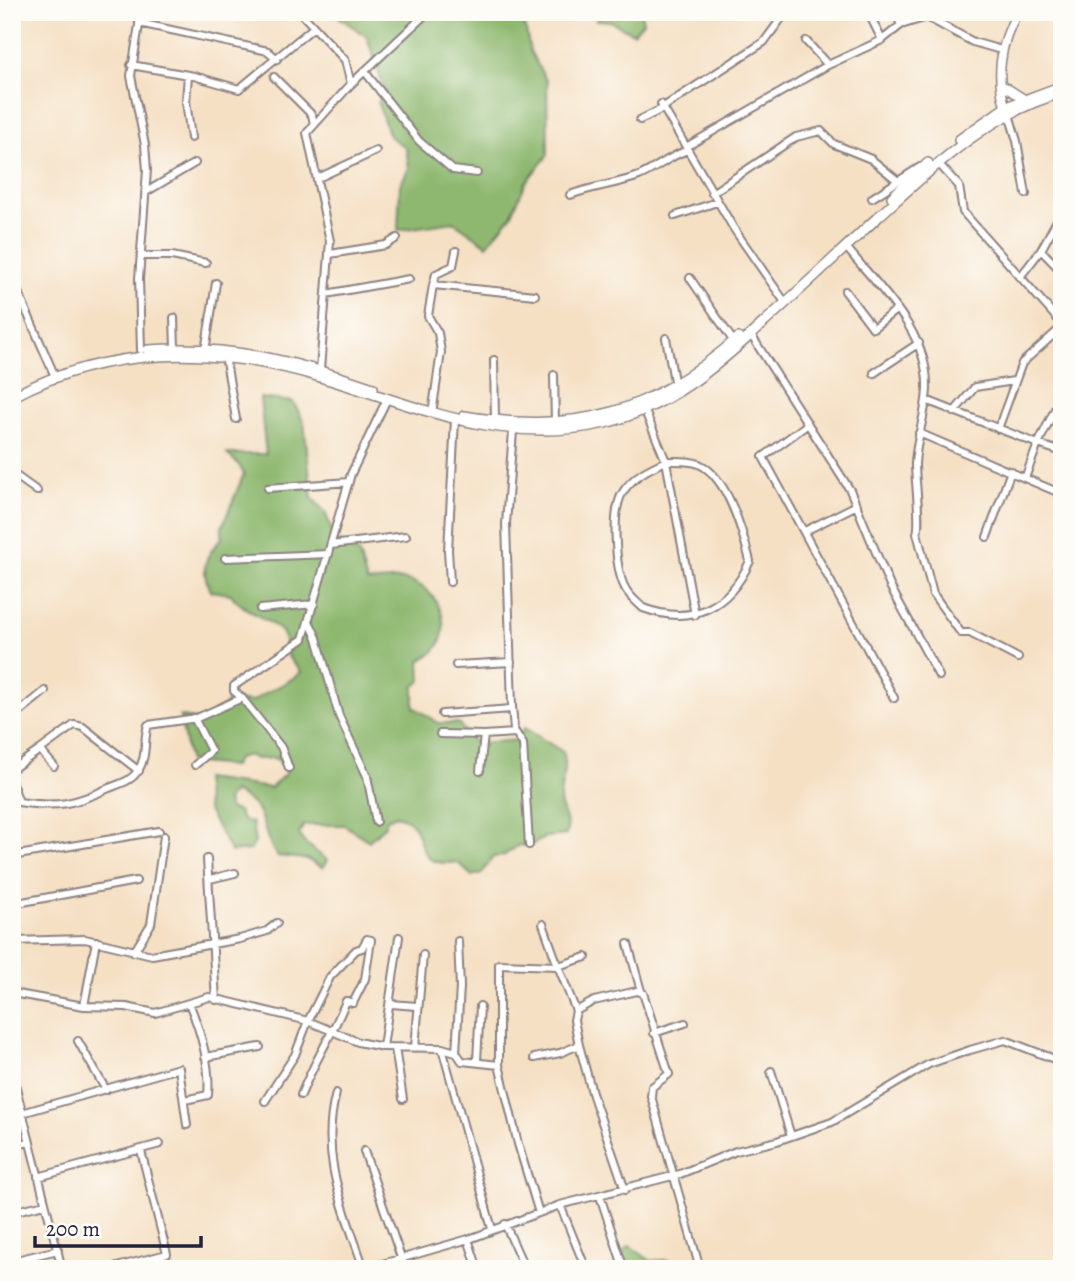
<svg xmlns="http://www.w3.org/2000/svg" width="1074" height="1281" viewBox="0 0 1074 1281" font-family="Alegreya,serif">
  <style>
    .forest { fill: #8eb86f; stroke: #586d55; stroke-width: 2 }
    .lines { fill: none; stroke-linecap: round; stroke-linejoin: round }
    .minor-casing { stroke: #8c8180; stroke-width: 10 }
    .tertiary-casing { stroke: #8c8180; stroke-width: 11 }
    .secondary-casing { stroke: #8c8180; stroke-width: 12 }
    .minor { stroke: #fff; stroke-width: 6 }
    .tertiary { stroke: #fff; stroke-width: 8 }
    .secondary { stroke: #fff; stroke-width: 9 }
  </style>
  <rect width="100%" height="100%" fill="#fdfcf7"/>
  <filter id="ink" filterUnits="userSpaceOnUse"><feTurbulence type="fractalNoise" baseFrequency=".0143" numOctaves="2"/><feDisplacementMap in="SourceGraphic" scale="14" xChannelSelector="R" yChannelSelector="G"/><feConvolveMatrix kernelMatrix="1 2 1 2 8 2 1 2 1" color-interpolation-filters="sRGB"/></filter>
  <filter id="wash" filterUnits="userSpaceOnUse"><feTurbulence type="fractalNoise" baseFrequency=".00686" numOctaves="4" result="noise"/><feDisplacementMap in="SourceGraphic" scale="28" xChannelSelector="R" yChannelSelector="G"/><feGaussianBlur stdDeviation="1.57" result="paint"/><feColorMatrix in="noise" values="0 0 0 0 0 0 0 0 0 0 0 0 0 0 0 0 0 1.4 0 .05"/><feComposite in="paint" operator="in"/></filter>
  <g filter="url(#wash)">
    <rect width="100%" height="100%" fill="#f5e0c4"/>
    <path class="forest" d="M 342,12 L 530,12 L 524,20 L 530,51 L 547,82 L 548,155 L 526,182 L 511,216 L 487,245 L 454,222 L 398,230 L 400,185 L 409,168 L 406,148 L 389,136 L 378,103 L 385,91 L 367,37 L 339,17 Z
      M 602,12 L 641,12 L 643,22 L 633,33 L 610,21 L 596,20 Z
      M 260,398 L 293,402 L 304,422 L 312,498 L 325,512 L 335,539 L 359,554 L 367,582 C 379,582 394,578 405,580 C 435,585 454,622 437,648 C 434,653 426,657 420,661 L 421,681 L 414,687 L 414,707 L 438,723 L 458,723 L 475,743 L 518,740 L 524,728 L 563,752 C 569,769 561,780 560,797 C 559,811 571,819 566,835 L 546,837 L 529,846 L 519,845 L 503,856 L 493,857 L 482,873 L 472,876 L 457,862 C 405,870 434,824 396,815 L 387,819 L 384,827 L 369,841 L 344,825 L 304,825 L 299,834 L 304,842 L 327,860 L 323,868 L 306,859 L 277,856 C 257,829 272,809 233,792 L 227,800 L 229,809 L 238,811 L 242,820 L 252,823 L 255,842 L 250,850 L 231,852 L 207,809 L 204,779 L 271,788 L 286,773 L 283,764 L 275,758 L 256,759 L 247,755 L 238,758 L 233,766 L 189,762 L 180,716 L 200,721 L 232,700 L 252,702 C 268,689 286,686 301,672 C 297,667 290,661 287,654 C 284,645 287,635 279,629 C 265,617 241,610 231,594 L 211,591 C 199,569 206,554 222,538 L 222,527 L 244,474 L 239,465 L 227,454 L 266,454 Z
      M 630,1246 L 651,1261 L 668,1260 L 678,1269 L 626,1269 L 621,1253 Z"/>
  </g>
  <g filter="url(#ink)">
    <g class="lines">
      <defs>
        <path id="minor" d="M 141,12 L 131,76 L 145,145 L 147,170 L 139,279 L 141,350
          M 300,12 L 345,60 L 351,84
          M 868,12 L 882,40
          M 895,12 L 901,25
          M 139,23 L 268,51 L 277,59
          M 131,65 L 194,76 L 239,89 L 314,27
          M 828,65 L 882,40 L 901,25 L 927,17 L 973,42 L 1001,50
          M 366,73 L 419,141 L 453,170 L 477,173
          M 188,75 L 186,101 L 191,138
          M 274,77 L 312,115 L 314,124
          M 661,104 L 734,229 L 782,298
          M 665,106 L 764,42 L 786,12
          M 1009,114 L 1017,141 L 1026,194
          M 640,120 L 664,108
          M 686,147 L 828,65 L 806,41
          M 938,163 L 959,186 L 963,212 L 1062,324
          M 318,178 L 376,151
          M 146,192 L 195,163
          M 712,193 L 796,137 L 821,131 L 834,144 L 871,159 L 898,181
          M 570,195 C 593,186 618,184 639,176 C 656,169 669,156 688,150
          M 872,198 L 920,167
          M 675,216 L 717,202
          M 846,247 C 879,288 929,332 927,389 C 926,415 916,439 915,464 C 915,480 921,523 917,533 L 933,594 L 961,633 L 970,633 L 1018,658
          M 1041,250 L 1062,272
          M 330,254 L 386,245 L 397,238
          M 143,256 L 172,256 L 206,263
          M 1020,277 L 1041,250 L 1060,215
          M 12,278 L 53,372
          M 690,278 L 734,342
          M 433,285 L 436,274 L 453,266 L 456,251
          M 845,291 L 873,328 L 896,310
          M 326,294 L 409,279
          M 174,318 L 175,348
          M 751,335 L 850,490 L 890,586 L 939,676
          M 666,338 L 675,386
          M 205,351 L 216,283
          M 225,356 L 236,419
          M 494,360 L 495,421
          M 320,370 L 330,241 L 307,133 L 351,84 L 428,12
          M 874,373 L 919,343
          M 554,375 L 555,423
          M 926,400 L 1038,444 L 1062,395
          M 433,407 L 441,352 L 438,333 L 428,316 L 433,285 L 535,295
          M 644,409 L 666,461 L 695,615
          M 954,412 L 975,387 L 1014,381
          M 808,424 L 763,457 L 894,698
          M 998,429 L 1022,363 L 1062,327
          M 513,431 L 506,524 L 512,706 L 514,730 L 523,744 L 529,845
          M 919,433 L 1062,494
          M 666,461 C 677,461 689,460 699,464 C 728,477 743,533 750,561 C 729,608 692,626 643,608 C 637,602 629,596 625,588 C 615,569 611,510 623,492 C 633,476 650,468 666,461 Z
          M 12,473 L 37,491
          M 1025,478 L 1038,444 L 1062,452
          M 268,488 L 349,482
          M 805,531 L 857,505
          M 987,537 L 1011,471
          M 331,545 L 406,536
          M 225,558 L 329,554
          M 450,582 L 448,550 L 455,420
          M 260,609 L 314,604
          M 309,621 L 317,638 L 339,716 L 367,776 L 376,822
          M 456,665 L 511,662
          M 242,698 L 281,747 L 289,768
          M 442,714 L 512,709
          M 12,718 L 45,691
          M 194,718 L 211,751 L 195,765
          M 440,734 L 484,735
          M 40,750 L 74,725 L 83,727 L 139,771
          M 12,769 L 40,750 L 54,766
          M 480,771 L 484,735 L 515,733
          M 12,783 L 19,802 C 57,808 75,804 109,788 C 119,784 131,781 137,772 C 148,758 143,740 148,725 L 197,718 L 242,698 L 234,691 L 234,686 L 303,639 L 351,474 L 387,399
          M 12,856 L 159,831
          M 207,859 L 216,1000
          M 210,879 L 235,873
          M 12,904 L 136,881
          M 12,941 L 85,939 L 152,955 L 240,939 L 267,931 L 277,923
          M 628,944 L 641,991
          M 134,952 L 151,924 L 164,836
          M 586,957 L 558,966 L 576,1011 L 574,1020 L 579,1045 L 593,1096 L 625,1190
          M 12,993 L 84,1006 L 126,1007 L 155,1013 L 209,997 L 308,1021 L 358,1042 L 383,1047 L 442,1048 L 456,1052 L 462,1061 L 499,1065
          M 391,1004 L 417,1006
          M 84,1006 L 96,941
          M 576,1011 L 594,1001 L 637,991 L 643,993 L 669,1074 L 652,1087 L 651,1096 L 700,1269
          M 654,1033 L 685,1023
          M 78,1041 L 106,1090
          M 383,1047 L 399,937
          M 395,1048 L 403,1099
          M 415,1048 L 423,955
          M 442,1048 L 492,1229
          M 456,1052 L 460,987 L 458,941
          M 205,1057 L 260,1047
          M 534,1058 L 560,1053 L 579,1045
          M 477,1061 L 480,1006
          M 771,1071 L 791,1136
          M 12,1072 L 62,1269
          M 336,1093 C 319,1157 344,1208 364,1269
          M 301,1095 C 314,1061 333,1034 346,1001 L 353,1003 L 365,979 L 371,940
          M 185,1100 L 208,1095 C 211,1065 200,1030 189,1003
          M 265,1101 L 295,1055 L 308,1021 L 330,977 L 356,950 L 362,948 L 367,939 L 371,940
          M 22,1113 L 179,1068 L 187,1125
          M 12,1146 L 29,1142
          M 364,1151 L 405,1269
          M 38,1177 L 160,1144
          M 600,1196 L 624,1269
          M 560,1205 L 586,1269
          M 12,1212 L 45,1204
          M 539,1213 L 518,1144 L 499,1065 L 499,964 L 558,966 L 543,924
          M 505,1224 L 525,1269
          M 468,1239 L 478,1269
          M 12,1261 L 58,1250
          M 109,1269 L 167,1254 L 141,1151
          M 365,1269 L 472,1238 L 560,1205 L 680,1174 L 736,1151 L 777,1141 L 832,1122 L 929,1064 L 970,1050 L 1005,1040 L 1062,1062"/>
        <path id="tertiary" d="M 1005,87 L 1024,99
          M 1008,113 C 994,81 1000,41 1018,12"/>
        <path id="secondary" d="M 959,140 L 1006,107 L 1062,86
          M 892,197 L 928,163
          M 148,350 C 230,344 296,362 373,388
          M 12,397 C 108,345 215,346 317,376 C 415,405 501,447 605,423 C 667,408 714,369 759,327 C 799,291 838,254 877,218 C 932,168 988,113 1062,93
          M 464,416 C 576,435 651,414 738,338"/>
      </defs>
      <use href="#minor" class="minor-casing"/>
      <use href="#tertiary" class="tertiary-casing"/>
      <use href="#secondary" class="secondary-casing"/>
      <use href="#minor" class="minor"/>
      <use href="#tertiary" class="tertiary"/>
      <use href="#secondary" class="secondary"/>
    </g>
  </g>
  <rect width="1074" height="1281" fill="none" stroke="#fdfcf7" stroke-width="42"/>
  <path d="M35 1236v10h166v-10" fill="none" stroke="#22223b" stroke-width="3.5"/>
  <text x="46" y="1236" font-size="21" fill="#22223b" stroke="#fdfcf7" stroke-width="5" paint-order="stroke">200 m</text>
</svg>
